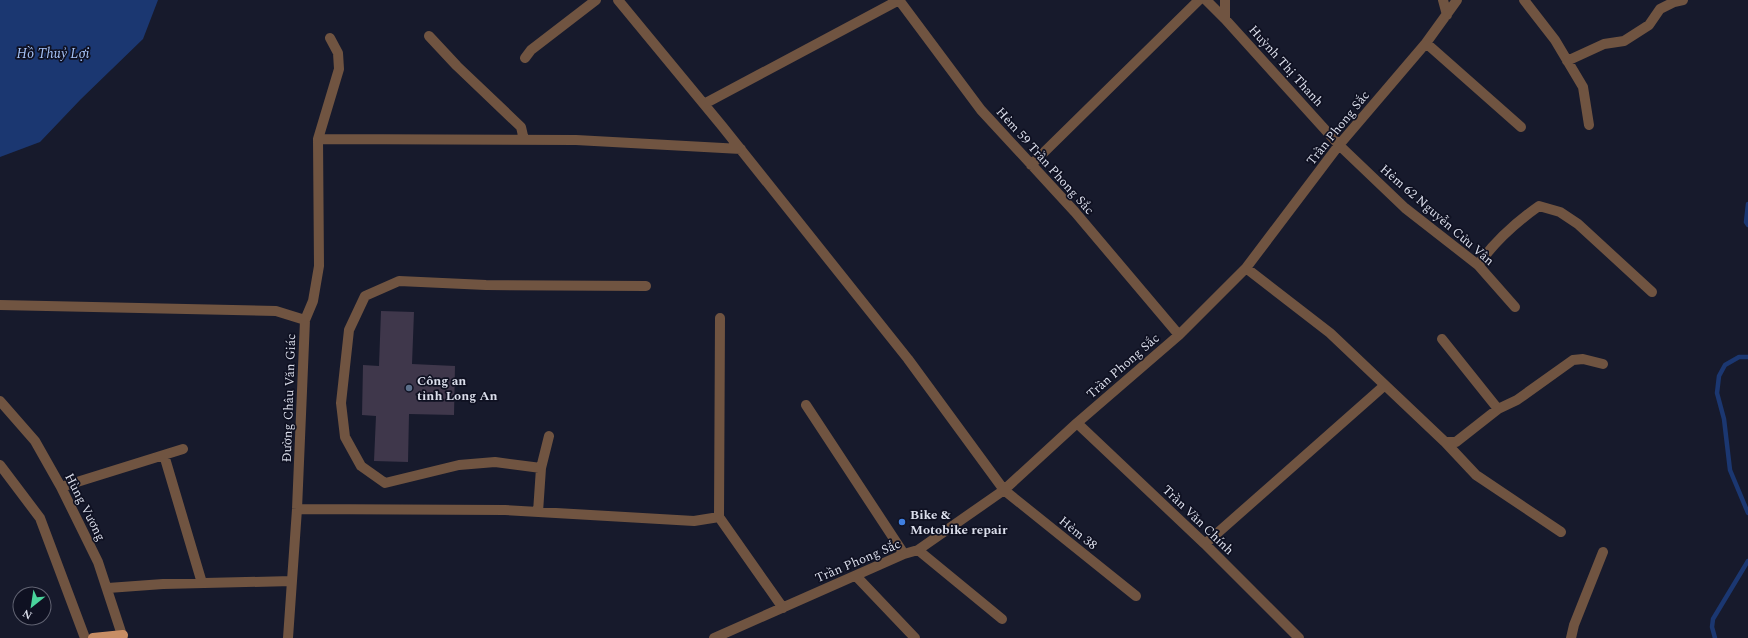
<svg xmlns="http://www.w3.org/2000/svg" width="1748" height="638" viewBox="0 0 1748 638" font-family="Spectral,serif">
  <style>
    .water { fill: #1b3771 }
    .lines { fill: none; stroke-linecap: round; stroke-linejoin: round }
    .stream { stroke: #1b3771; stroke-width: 4.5 }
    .building { fill: #3f374b }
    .minor { stroke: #705441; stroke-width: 10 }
    .major { stroke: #c78d64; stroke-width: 10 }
    .service-dot { fill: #5c6f8a; stroke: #0f1122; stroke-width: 1.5 }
    .shop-dot { fill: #3f7fe0; stroke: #0f1122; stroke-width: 1.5 }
    .labels { text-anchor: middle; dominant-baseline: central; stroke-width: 3.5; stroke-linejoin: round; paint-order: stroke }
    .street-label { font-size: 13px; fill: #dbdeeb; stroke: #0f1122 }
    .poi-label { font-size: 13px; font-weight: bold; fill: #dbdeeb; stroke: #0f1122; text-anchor: start }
    .water-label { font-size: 14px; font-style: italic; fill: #a5c2f6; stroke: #0f1122 }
  </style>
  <rect width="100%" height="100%" fill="#171a2c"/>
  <path class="water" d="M 0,0 L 158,0 L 143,39 L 81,99 L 40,142 L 0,157 Z"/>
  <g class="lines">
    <path class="stream" d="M 1748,204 L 1746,222 L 1748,225
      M 1748,357 L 1739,357 L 1725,365 L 1719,376 L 1717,393 L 1724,419 L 1730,470 L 1748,513
      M 1715,638 L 1712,627 L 1713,619 L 1748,561"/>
  </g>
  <path class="building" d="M 381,311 L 414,312 L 412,364 L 455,366 L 454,415 L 409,414 L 408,462 L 374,461 L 376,416 L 362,415 L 363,365 L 379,366 Z"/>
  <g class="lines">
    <path class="minor" d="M 618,0 L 722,126 L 908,359 L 1004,490 L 1136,596
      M 899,0 L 981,110 L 1075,212 L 1179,335
      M 1206,0 L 1225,19
      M 1225,0 L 1225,19 L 1339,145 L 1405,208 L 1478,265 L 1515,307
      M 1443,0 L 1447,15
      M 1524,0 L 1555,40 L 1583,87 L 1589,125
      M 429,36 L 457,66 L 521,127 L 524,140
      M 1426,43 L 1521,127
      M 525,58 L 531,50 L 596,0
      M 1567,61 L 1604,44 L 1624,41 L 1649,25 L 1660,9 L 1674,2 L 1683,0
      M 704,104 L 899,0
      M 318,139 L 576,140 L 741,149
      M 1031,165 L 1199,0
      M 1478,265 C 1495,241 1515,223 1539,206 L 1560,212 L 1578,224 L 1652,292
      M 1246,268 L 1330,333 L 1445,442 L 1456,442 L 1498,409 L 1517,400 L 1573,360 L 1583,359 L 1603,364
      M 0,305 L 276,311 L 305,320 L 297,509 L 288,638
      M 305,320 L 313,301 L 319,266 L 318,139 L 339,69 L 338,53 L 330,38
      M 1442,339 L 1498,409
      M 0,401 L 35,441 L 61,487 L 98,562 L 123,638
      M 806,405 L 904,554
      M 1077,423 L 1205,544 L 1299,638
      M 549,436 L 541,468 L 495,462 L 459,465 L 385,483 L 361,466 L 345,437 L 341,403 L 349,330 L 365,296 L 399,281 L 486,285 L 646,286
      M 1445,442 L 1476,475 L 1561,532
      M 164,455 L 202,583
      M 0,465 L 40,518 L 85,638
      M 61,487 L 183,449
      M 297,509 L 505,510 L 694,521 L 719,517 L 783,608
      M 538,512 L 541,468
      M 719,517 L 720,318
      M 1205,544 L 1385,385
      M 918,550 L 1002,619
      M 856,576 L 915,638
      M 108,588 L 163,584 L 292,581
      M 714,638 L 904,554 L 918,550 L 1004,490 L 1077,423 L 1179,335 L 1246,268 L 1339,145 L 1426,43 L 1457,0
      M 1571,638 L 1574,625 L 1603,552"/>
    <path class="major" d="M 93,638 L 123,635"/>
  </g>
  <circle class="service-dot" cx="409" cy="388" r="4"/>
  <circle class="shop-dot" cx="902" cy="522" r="4"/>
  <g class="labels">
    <g class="street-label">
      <text transform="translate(1286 66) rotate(48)">Huỳnh Thị Thanh</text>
      <text transform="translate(1338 128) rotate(-51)">Trần Phong Sắc</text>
      <text transform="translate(1045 161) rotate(48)">Hẻm 59 Trần Phong Sắc</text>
      <text transform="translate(1437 215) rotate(41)">Hẻm 62 Nguyễn Cửu Vân</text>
      <text transform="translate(1123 366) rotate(-41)">Trần Phong Sắc</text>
      <text transform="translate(289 398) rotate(-88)">Đường Châu Văn Giác</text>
      <text transform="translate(85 507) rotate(63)">Hùng Vương</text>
      <text transform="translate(1198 520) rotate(44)">Trần Văn Chính</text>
      <text transform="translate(1078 533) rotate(39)">Hẻm 38</text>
      <text transform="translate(858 561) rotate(-23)">Trần Phong Sắc</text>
    </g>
    <g class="poi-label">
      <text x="417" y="381">Công an<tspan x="417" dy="15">tỉnh Long An</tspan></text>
      <text x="910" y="515">Bike &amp;<tspan x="910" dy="15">Motobike repair</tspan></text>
    </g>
    <g class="water-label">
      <text x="53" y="53">Hồ Thuỷ Lợi</text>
    </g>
  </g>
  <g transform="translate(32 606) rotate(210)"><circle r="19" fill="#0f1122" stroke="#616372"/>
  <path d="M0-3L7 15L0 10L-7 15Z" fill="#49d49c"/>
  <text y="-6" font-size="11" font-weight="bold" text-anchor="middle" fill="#dbdeeb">N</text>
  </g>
</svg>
